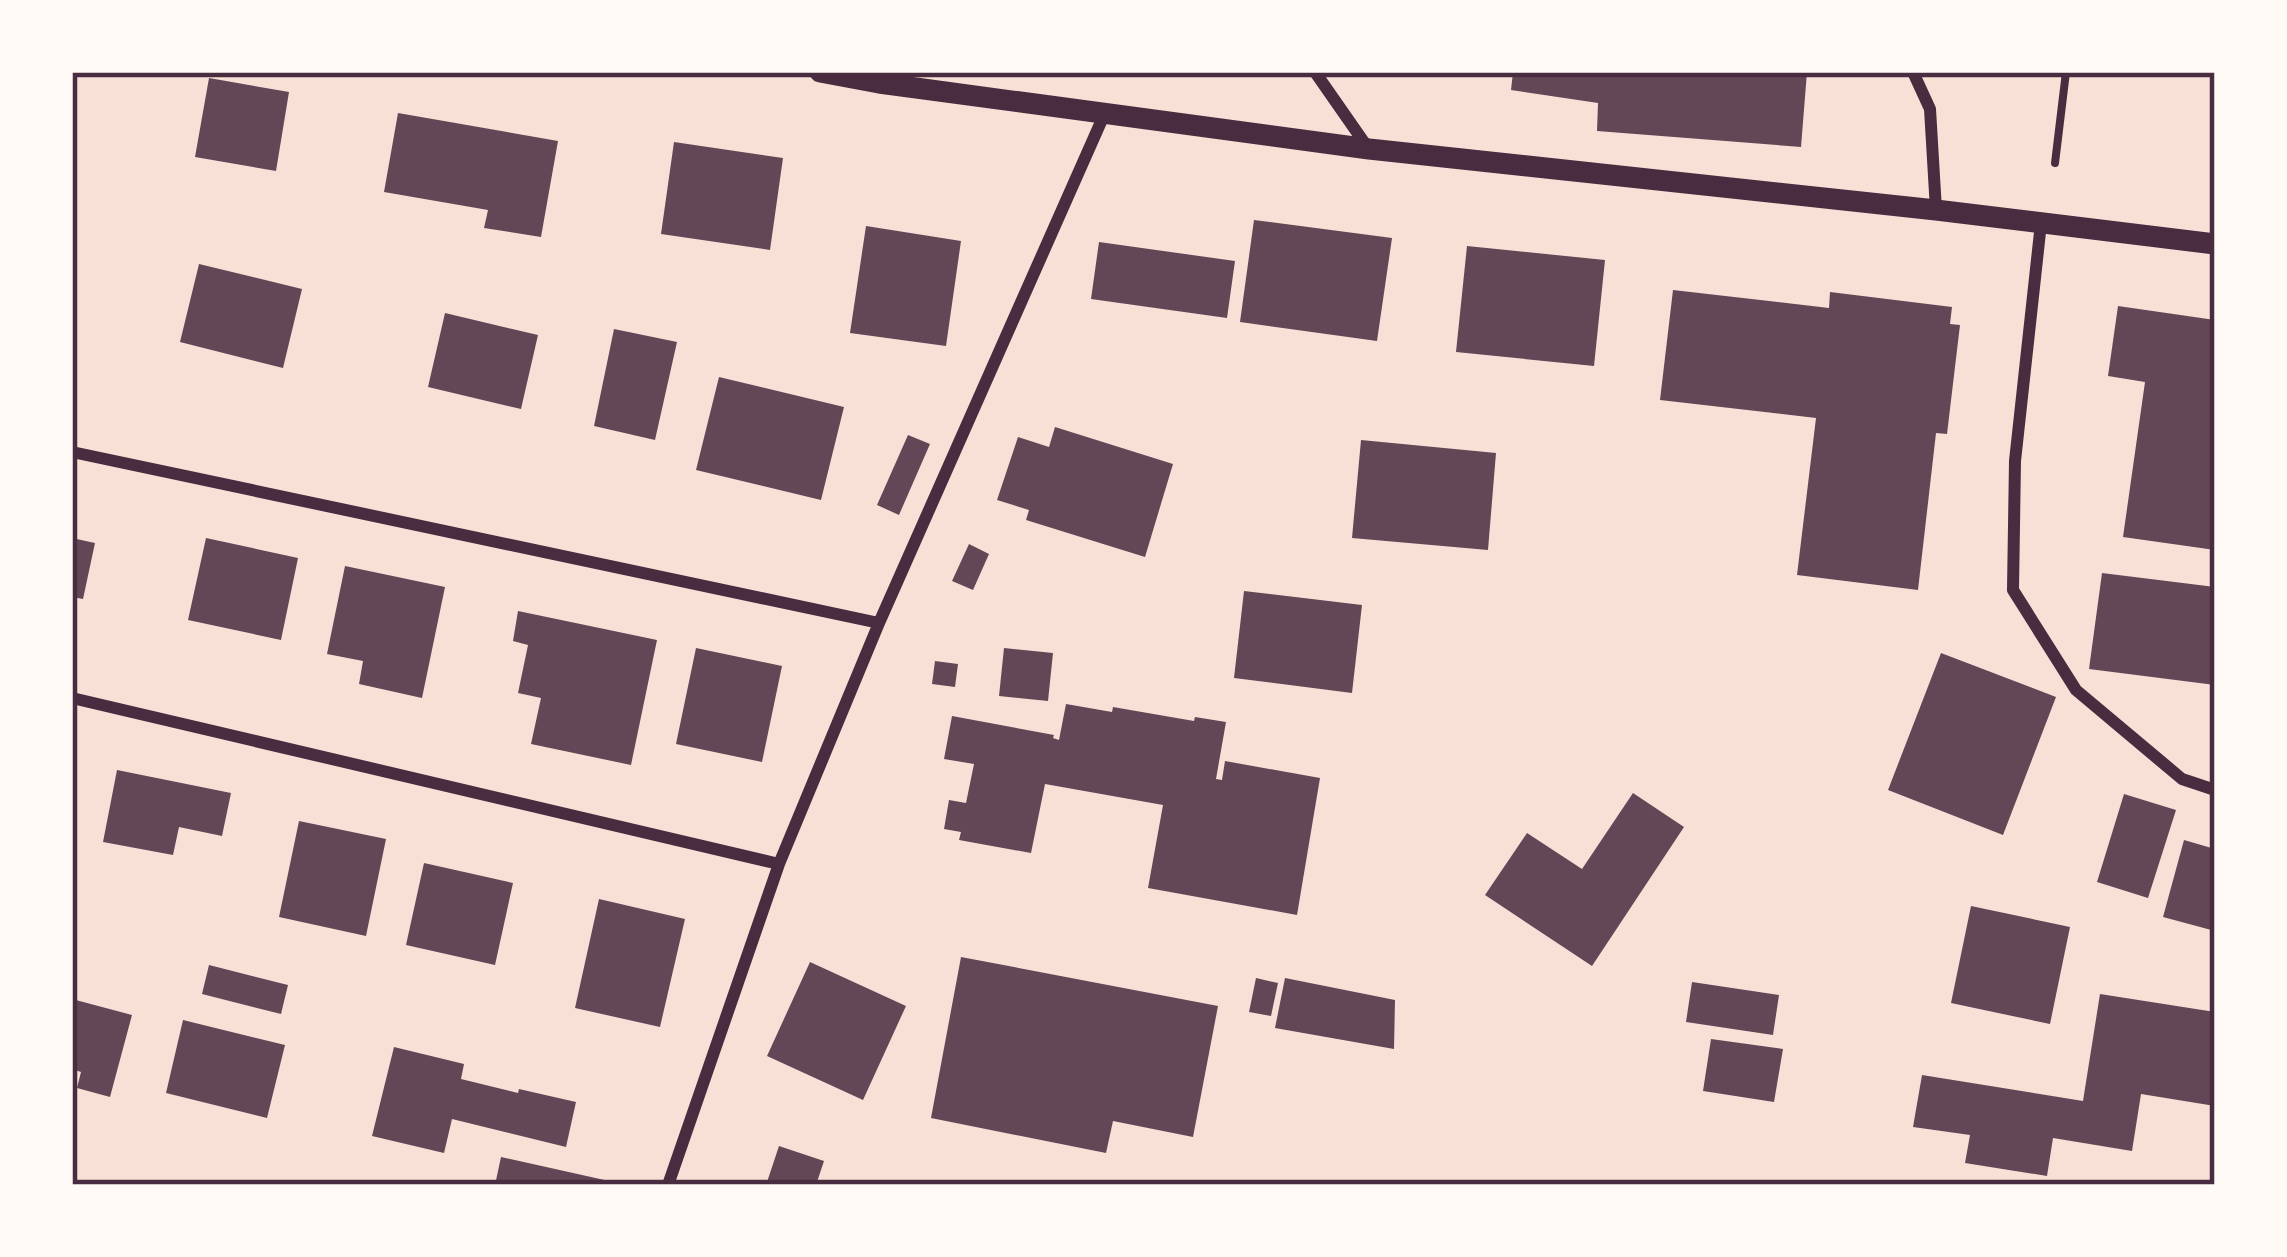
<svg xmlns="http://www.w3.org/2000/svg" width="2287" height="1257" viewBox="0 0 2287 1257" font-family="Roboto,sans-serif">
  <style>
    .building { fill: #644757 }
    .lines { fill: none; stroke-linecap: round; stroke-linejoin: round }
    .path { stroke: #4a2c40; stroke-width: 8 }
    .minor { stroke: #4a2c40; stroke-width: 12 }
    .tertiary { stroke: #4a2c40; stroke-width: 21 }
    .neatline { fill: none; stroke: #4a2c40; stroke-width: 4.5 }
  </style>
  <rect width="100%" height="100%" fill="#f7e1d7"/>
  <path class="building" d="M 1513,72 L 1807,72 L 1801,147 L 1597,131 L 1598,103 L 1511,90 Z
    M 209,78 L 289,92 L 276,171 L 195,157 Z
    M 398,113 L 558,141 L 541,237 L 484,228 L 488,210 L 384,192 Z
    M 674,142 L 783,158 L 770,250 L 661,234 Z
    M 1254,220 L 1392,238 L 1377,341 L 1240,322 Z
    M 866,226 L 961,241 L 946,346 L 850,333 Z
    M 1099,242 L 1235,261 L 1227,318 L 1091,299 Z
    M 1467,246 L 1605,260 L 1594,366 L 1456,352 Z
    M 199,264 L 302,289 L 283,368 L 180,342 Z
    M 1673,290 L 1829,308 L 1830,292 L 1952,307 L 1950,324 L 1960,325 L 1947,434 L 1936,433 L 1918,590 L 1797,575 L 1816,418 L 1660,400 Z
    M 2118,306 L 2215,320 L 2215,550 L 2123,537 L 2145,382 L 2108,376 Z
    M 445,313 L 538,335 L 521,409 L 428,387 Z
    M 614,329 L 677,342 L 655,440 L 594,426 Z
    M 719,377 L 844,407 L 821,500 L 696,470 Z
    M 1055,427 L 1173,464 L 1145,557 L 1026,520 L 1029,510 L 997,500 L 1018,437 L 1049,447 Z
    M 908,435 L 930,444 L 899,515 L 877,505 Z
    M 1361,440 L 1496,453 L 1488,550 L 1352,538 Z
    M 72,538 L 95,543 L 83,599 L 72,597 Z
    M 206,538 L 298,558 L 281,640 L 188,620 Z
    M 969,544 L 989,554 L 973,590 L 952,581 Z
    M 345,566 L 445,587 L 422,698 L 359,684 L 363,661 L 327,654 Z
    M 2102,573 L 2215,587 L 2215,685 L 2089,669 Z
    M 1244,591 L 1362,605 L 1352,693 L 1234,678 Z
    M 518,611 L 657,640 L 631,765 L 531,744 L 541,698 L 518,693 L 528,645 L 513,641 Z
    M 696,648 L 782,666 L 762,762 L 676,744 Z
    M 1004,648 L 1053,653 L 1048,701 L 999,696 Z
    M 1941,653 L 2056,697 L 2003,835 L 1888,790 Z
    M 935,661 L 958,664 L 955,687 L 932,684 Z
    M 1066,704 L 1112,712 L 1113,707 L 1194,721 L 1195,717 L 1226,722 L 1216,779 L 1222,780 L 1225,761 L 1320,778 L 1297,915 L 1148,888 L 1163,805 L 1045,784 L 1031,853 L 959,840 L 961,832 L 944,829 L 949,800 L 966,803 L 974,764 L 944,759 L 952,716 L 1054,735 L 1053,738 L 1059,740 Z
    M 117,770 L 231,793 L 222,836 L 179,827 L 173,855 L 103,842 Z
    M 1633,793 L 1684,827 L 1592,966 L 1485,895 L 1527,833 L 1582,869 Z
    M 2124,794 L 2176,810 L 2148,898 L 2097,882 Z
    M 299,821 L 386,839 L 366,936 L 279,917 Z
    M 2184,840 L 2215,849 L 2215,931 L 2163,917 Z
    M 424,863 L 513,883 L 495,965 L 406,945 Z
    M 599,899 L 685,919 L 660,1027 L 575,1008 Z
    M 1971,906 L 2070,927 L 2050,1024 L 1951,1003 Z
    M 961,957 L 1218,1006 L 1193,1137 L 1113,1121 L 1106,1153 L 931,1118 Z
    M 810,962 L 906,1006 L 863,1100 L 767,1056 Z
    M 209,965 L 288,985 L 281,1014 L 202,994 Z
    M 1256,978 L 1278,983 L 1271,1016 L 1249,1012 Z
    M 1285,978 L 1395,1000 L 1394,1049 L 1275,1028 Z
    M 1692,982 L 1779,995 L 1773,1035 L 1686,1022 Z
    M 2100,994 L 2215,1012 L 2215,1106 L 2141,1094 L 2132,1151 L 2053,1138 L 2047,1176 L 1965,1163 L 1970,1135 L 1913,1127 L 1922,1075 L 2083,1101 Z
    M 72,999 L 132,1015 L 110,1097 L 77,1088 L 81,1072 L 72,1069 Z
    M 183,1020 L 285,1045 L 267,1118 L 166,1093 Z
    M 1711,1039 L 1783,1049 L 1774,1102 L 1703,1091 Z
    M 394,1047 L 464,1064 L 461,1079 L 518,1093 L 519,1089 L 576,1102 L 566,1147 L 452,1119 L 444,1153 L 372,1136 Z
    M 779,1146 L 824,1161 L 816,1185 L 766,1185 Z
    M 501,1157 L 609,1181 L 608,1185 L 495,1185 Z"/>
  <g class="lines">
    <path class="path" d="M 2055,163 L 2066,72"/>
    <path class="minor" d="M 1315,72 L 1368,148
      M 1913,72 L 1930,109 L 1936,210
      M 2041,223 L 2015,461 L 2013,590 L 2076,690 L 2182,779 L 2215,790
      M 72,452 L 879,623
      M 72,698 L 779,864
      M 668,1185 L 779,864 L 879,623 L 1104,115"/>
    <path class="tertiary" d="M 820,72 L 879,83 L 1369,149 L 1936,210 L 2215,244"/>
  </g>
  <rect width="2287" height="1257" fill="none" stroke="#fffaf5" stroke-width="150"/>
  <rect x="75" y="75" width="2137" height="1107" class="neatline"/>
</svg>
